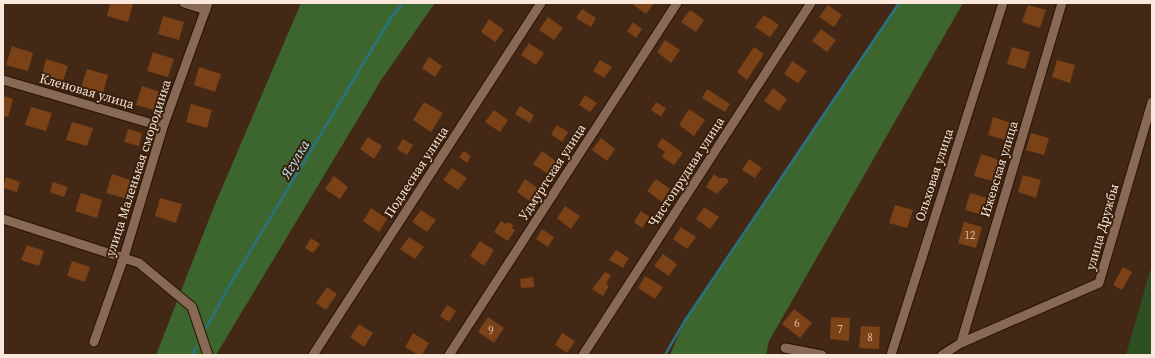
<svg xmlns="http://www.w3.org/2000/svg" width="1155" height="358" viewBox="0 0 1155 358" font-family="'Source Serif 4',serif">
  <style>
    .green { fill: #2e4f22 }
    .forest { fill: #3d652e }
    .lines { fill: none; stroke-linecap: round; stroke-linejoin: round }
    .stream { stroke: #297284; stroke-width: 2.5 }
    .building { fill: #7a4216 }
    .street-casing { stroke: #281001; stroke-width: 11 }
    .street { stroke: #876955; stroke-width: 9 }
    .labels { text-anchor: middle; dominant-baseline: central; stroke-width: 4; stroke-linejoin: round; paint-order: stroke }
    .number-label { font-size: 11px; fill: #dabeaa }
    .street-label { font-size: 13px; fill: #fae8dc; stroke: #381f0c }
    .water-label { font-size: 14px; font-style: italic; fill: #beecf9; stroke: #381f0c }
  </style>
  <rect width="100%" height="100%" fill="#432816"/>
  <path class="green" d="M 1152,264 L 1152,355 L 1126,355 Z"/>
  <path class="forest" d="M 301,3 L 435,3 L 381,80 L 367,104 L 216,355 L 156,355 L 213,209 Z
    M 899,3 L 963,3 L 769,341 L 766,355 L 670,355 L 684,322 Z"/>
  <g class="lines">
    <path class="stream" d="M 206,328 L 228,288 L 392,16 L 403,3
      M 192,355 L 196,347
      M 665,355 L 684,322 L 899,3"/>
  </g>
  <path class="building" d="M 110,3 L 129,3 L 133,4 L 128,22 L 107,16 Z
    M 631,3 L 654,3 L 646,14 Z
    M 828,5 L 842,15 L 834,27 L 819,17 Z
    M 1028,5 L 1046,10 L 1040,28 L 1022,22 Z
    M 582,9 L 596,18 L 591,27 L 576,18 Z
    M 690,10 L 704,20 L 696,32 L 681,22 Z
    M 764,15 L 779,25 L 770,37 L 755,27 Z
    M 163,16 L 184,22 L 179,40 L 158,34 Z
    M 548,17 L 563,28 L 554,40 L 539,30 Z
    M 489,19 L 504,30 L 495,42 L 481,32 Z
    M 633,22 L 642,29 L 636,38 L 627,31 Z
    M 821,29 L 836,40 L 827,52 L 812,41 Z
    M 665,40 L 680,50 L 671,63 L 657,52 Z
    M 529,43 L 544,53 L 536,65 L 521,55 Z
    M 12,46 L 33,53 L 28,71 L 6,65 Z
    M 754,47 L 764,54 L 747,80 L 737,72 Z
    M 1012,47 L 1030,52 L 1025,69 L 1007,64 Z
    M 153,52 L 174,59 L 168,77 L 147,71 Z
    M 429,57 L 442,66 L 435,77 L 422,68 Z
    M 46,59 L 68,66 L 62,84 L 41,78 Z
    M 600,60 L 612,67 L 604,78 L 593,71 Z
    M 1057,60 L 1075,65 L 1070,83 L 1052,77 Z
    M 792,61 L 807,71 L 798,83 L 784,74 Z
    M 199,67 L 221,74 L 215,92 L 194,85 Z
    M 87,69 L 108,75 L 103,93 L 81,87 Z
    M 142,86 L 163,93 L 158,111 L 136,105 Z
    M 773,88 L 787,99 L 779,111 L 764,101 Z
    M 707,89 L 730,104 L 725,112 L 702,98 Z
    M 585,95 L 597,103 L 590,112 L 579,105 Z
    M 3,96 L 13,99 L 8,117 L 3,116 Z
    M 424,102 L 443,113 L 431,132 L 413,120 Z
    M 656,102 L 666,108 L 661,117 L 651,110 Z
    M 191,104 L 212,110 L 207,128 L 186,122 Z
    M 520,106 L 534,115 L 530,123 L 515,114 Z
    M 31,107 L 52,113 L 46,131 L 25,125 Z
    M 689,109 L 705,120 L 694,136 L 679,125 Z
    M 494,110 L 508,120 L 500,132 L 485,122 Z
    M 993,117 L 1011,123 L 1006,140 L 988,135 Z
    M 72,122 L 93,128 L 87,146 L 66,140 Z
    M 557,125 L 568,132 L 562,142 L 551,134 Z
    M 128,129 L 142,133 L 139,146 L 124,142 Z
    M 1031,133 L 1049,138 L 1044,155 L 1026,150 Z
    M 368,137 L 382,146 L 374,159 L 360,149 Z
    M 601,138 L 615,149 L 607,161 L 592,150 Z
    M 662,138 L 683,153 L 674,165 L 662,157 L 665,152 L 657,146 Z
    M 403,139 L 413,145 L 407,155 L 397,149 Z
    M 464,151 L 471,156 L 467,163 L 459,157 Z
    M 542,151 L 557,162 L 548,174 L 533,164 Z
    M 981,154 L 999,160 L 993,181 L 974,176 Z
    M 749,159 L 762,168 L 755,178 L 742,170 Z
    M 452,168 L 467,178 L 458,190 L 443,180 Z
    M 112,174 L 133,181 L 128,199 L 106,193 Z
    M 714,174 L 719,178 L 726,178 L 729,181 L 717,194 L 706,187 Z
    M 1023,175 L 1041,180 L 1036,198 L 1018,192 Z
    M 334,176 L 348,187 L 340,199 L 325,189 Z
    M 6,177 L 20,182 L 17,192 L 3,188 Z
    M 525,179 L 540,190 L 531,202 L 517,192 Z
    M 656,179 L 670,189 L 662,202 L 647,191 Z
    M 53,182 L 68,187 L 64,197 L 50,192 Z
    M 81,193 L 102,200 L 97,218 L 75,211 Z
    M 970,193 L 988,198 L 983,215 L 965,210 Z
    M 160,198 L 182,204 L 176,223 L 155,216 Z
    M 895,205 L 913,210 L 907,228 L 889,223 Z
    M 565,206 L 580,216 L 571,229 L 557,218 Z
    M 704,207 L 719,217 L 710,229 L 696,219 Z
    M 371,208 L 387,219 L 379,232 L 363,221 Z
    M 421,210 L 436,220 L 427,232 L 412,222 Z
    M 641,211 L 650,217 L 642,228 L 634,222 Z
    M 501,221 L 506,224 L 508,222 L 513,225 L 512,228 L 515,230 L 508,241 L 494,232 Z
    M 964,222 L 982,227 L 976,248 L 958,243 Z
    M 681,227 L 696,237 L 687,249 L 673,239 Z
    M 542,229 L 554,237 L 548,247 L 536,239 Z
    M 409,237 L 424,247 L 415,259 L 400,249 Z
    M 311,238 L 320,244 L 313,253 L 305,248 Z
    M 480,241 L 494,250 L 484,266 L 470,256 Z
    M 27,245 L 44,251 L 39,266 L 21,260 Z
    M 616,250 L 629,258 L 623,268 L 609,260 Z
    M 663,254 L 677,264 L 669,276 L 654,266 Z
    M 72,261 L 90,267 L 85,282 L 67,276 Z
    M 1123,267 L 1132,272 L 1122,290 L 1113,285 Z
    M 605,272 L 611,275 L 606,284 L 609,286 L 603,296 L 592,289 Z
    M 645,276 L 663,287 L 655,299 L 638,288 Z
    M 533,277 L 534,287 L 521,288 L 520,279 Z
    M 327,287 L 337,294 L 326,310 L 316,303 Z
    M 447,305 L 456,311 L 449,322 L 440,316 Z
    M 794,309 L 812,323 L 800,338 L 782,324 Z
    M 488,317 L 504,328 L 494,343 L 478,332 Z
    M 831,317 L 850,318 L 849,341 L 830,339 Z
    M 359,324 L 373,333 L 364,347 L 350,337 Z
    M 861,326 L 880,327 L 879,349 L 859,348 Z
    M 413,333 L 429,343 L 422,355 L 418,355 L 405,347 Z
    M 562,333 L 575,341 L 567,353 L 555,345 Z"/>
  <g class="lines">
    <defs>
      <path id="street" d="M 184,3 L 206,10
        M 3,80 L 163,127
        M 3,219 L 139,263 L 192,307 L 208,355
        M 94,342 L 124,257 L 163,127 L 208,3
        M 961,343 L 1062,3
        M 785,348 L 822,355
        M 313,355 L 541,3
        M 449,355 L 677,3
        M 583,355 L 811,3
        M 891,355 L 1003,3
        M 942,355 L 961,343 L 1099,283 L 1152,102"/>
    </defs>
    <use href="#street" class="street-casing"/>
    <use href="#street" class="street"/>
  </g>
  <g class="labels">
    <g class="number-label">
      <text x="970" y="235">12</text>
      <text x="797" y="323">6</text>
      <text x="840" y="329">7</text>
      <text x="491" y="330">9</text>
      <text x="870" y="337">8</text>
    </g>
    <g class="street-label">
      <text transform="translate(87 91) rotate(16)">Кленовая улица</text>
      <text transform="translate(138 168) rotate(-72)">улица Маленькая смородинка</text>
      <text transform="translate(999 169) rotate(-73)">Ижевская улица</text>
      <text transform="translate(416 172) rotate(-57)">Подлесная улица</text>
      <text transform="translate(552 172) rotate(-57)">Удмуртская улица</text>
      <text transform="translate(686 172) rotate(-57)">Чистопрудная улица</text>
      <text transform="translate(934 175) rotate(-72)">Ольховая улица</text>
      <text transform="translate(1102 227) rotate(-74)">улица Дружбы</text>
    </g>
    <g class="water-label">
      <text transform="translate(295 159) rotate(-59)">Ягулка</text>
    </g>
  </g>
  <rect width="1155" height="358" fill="none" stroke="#fae8dc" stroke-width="8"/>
</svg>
